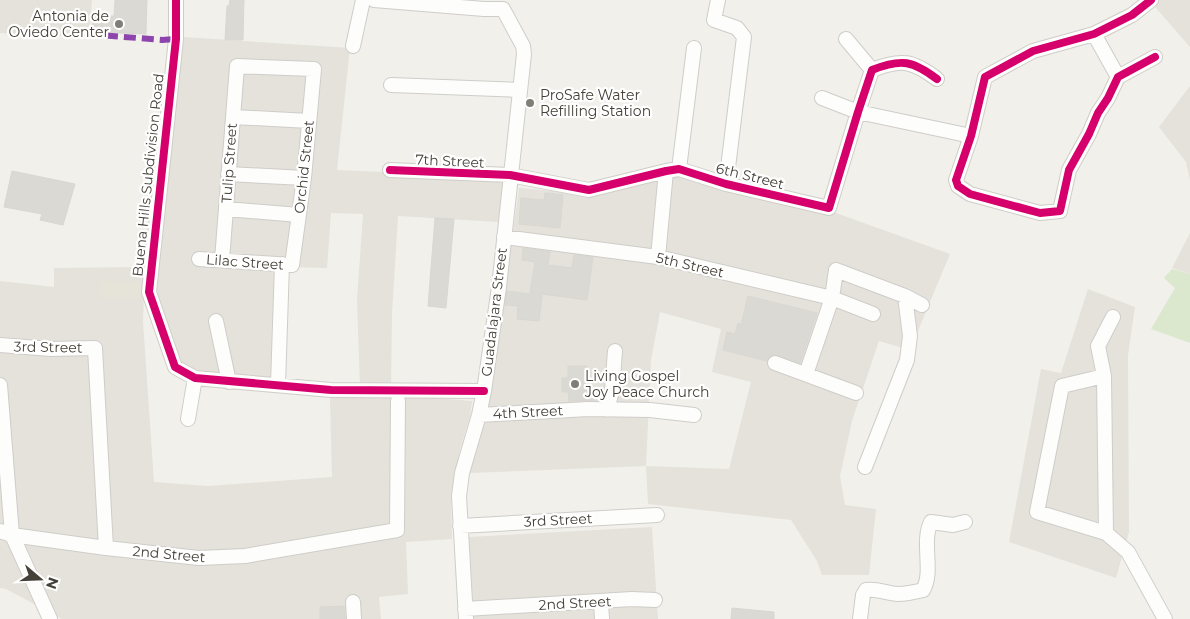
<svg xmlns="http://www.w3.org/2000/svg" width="1190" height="619" viewBox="0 0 1190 619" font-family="Montserrat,sans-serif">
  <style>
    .residential { fill: #e4e2da; fill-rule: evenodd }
    .education { fill: #e6e3d8 }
    .green { fill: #dce8ce }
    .building { fill: #dad9d4; stroke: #d9d7d1 }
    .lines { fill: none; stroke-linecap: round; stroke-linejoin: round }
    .minor-casing { stroke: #cfcdc9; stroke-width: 16 }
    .minor { stroke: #fdfdfc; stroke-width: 14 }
    .quiet { stroke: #8e44ad; stroke-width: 6; stroke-dasharray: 12 6; stroke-linecap: butt }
    .cycleway-casing { stroke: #fff; stroke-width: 11 }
    .cycleway { stroke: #d6006c; stroke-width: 8 }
    .poi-dot { fill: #817e77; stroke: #fff; stroke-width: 2 }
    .labels { text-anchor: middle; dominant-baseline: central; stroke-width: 4.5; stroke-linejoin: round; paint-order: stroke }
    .poi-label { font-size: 14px; fill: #454138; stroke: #fff; text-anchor: start }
    .street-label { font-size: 14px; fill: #454138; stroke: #fff }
  </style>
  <rect width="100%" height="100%" fill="#f1f0eb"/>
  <path class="residential" d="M 0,0 L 92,0 L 89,37 L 0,33 Z
    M 1149,0 L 1190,0 L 1190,47 Z
    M 183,37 L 350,48 L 337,170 L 504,177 L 499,222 L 398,216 L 392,313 L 391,386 L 360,387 L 357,300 L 363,214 L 331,213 L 327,268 L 286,267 L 283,381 L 185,370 L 157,298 L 158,246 Z
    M 1190,86 L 1190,180 L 1186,162 L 1159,127 Z
    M 677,173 L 725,190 L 836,213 L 950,254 L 910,350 L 879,341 L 852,421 L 840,476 L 845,505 L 876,509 L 869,575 L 822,575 L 817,561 L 791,520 L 648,504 L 646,466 L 469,473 L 490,399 L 519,188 L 589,194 ZM 660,312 L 721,329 L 712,372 L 751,382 L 729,469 L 646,466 L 651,360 Z
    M 1190,233 L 1190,274 L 1172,268 Z
    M 145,267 L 143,322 L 154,482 L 208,486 L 332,477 L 330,398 L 424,397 L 472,401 L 470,416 L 460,449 L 451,496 L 452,539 L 406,542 L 408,594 L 379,597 L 381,619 L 62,619 L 6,589 L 0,588 L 0,281 L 54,287 L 54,268 Z
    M 1088,289 L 1135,307 L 1128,355 L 1129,532 L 1116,578 L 1009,542 L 1041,369 L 1061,373 Z
    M 652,527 L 658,619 L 474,619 L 469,537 Z"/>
  <path class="education" d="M 100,281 L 140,282 L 140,299 L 99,298 Z"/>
  <path class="green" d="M 1172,269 L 1190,274 L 1190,343 L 1151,329 L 1175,288 L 1164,278 Z"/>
  <path class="building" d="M 115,0 L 147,0 L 146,34 L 92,32 L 93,16 L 114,16 Z
    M 230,0 L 244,0 L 243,40 L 225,40 L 227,6 L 229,6 Z
    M 12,171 L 75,184 L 63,225 L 40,220 L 42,214 L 4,207 Z
    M 545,193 L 563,195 L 560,228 L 519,224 L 521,198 L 544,200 Z
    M 435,218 L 454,219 L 446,308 L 428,306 Z
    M 523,248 L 550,252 L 548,265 L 572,268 L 574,255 L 593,257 L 587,300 L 542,294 L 539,321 L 517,319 L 518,306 L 505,305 L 507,291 L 530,294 L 535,262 L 522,260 Z
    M 748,296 L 817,313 L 800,363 L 778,355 L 770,356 L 767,361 L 723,350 L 727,332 L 735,334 L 738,323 L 741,325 Z
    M 568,366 L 587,366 L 587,390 L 597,390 L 597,400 L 569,401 L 568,392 L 562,392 L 562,378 L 568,378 Z
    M 344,606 L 345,619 L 320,619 L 320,607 Z
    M 732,608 L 774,612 L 774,619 L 731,619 Z"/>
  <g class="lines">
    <defs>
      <path id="minor" d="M 176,0 L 176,39 L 149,292 L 175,367 L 195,378 L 331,390 L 484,391
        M 374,0 L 484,9 L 503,9
        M 718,0 L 714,20 L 737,28 L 744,37 L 726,184
        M 1151,0 L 1132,15 L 1094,34 L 1033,51 L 985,77 L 971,136 L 956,180 L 958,186 L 970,194 L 1040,213 L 1060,211 L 1069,170 L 1089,134 L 1098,113 L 1108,98 L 1118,77 L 1155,57
        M 1094,34 L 1118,77
        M 846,39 L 872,70
        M 353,46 L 363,0
        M 391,85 L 520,90
        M 822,98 L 858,112 L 971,136
        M 233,117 L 309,121
        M 679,169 L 694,48
        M 390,170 L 510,175 L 589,190 L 666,171 L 679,169 L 726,184 L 829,208 L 858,112 L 872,70 C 902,58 913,61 937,79
        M 228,174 L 304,178
        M 226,209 L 299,215
        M 504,237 L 658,257 L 832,298 L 873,314
        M 658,257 L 666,171
        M 199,259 L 292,265 L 304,178 L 314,69 L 237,66 L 222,260
        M 216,321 L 229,382
        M 0,345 L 51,349 L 95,348 L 106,548
        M 775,363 L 856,393
        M 806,374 L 832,298 L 836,270 L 905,296 L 922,305
        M 1104,376 L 1062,386 L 1037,512 L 1106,533 L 1128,552 L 1165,619
        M 0,385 L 12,535 L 50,619
        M 278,385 L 282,264
        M 607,410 L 612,391 L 615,351
        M 479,415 L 588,409 L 650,410 L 694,415
        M 188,419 L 195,378
        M 865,467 L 907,360 L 910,336 L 905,296
        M 460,526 L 657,515
        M 0,531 L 12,535 L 106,548 L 199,558 L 245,556 L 397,530 L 398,401
        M 1106,533 L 1104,376 L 1098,346 L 1113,317
        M 353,602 L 354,619
        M 601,602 L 602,619
        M 465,609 L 632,599 L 655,600
        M 466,619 L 459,496 L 462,473 L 479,415 L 484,391 L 499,287 L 524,54 L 523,46 L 503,9
        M 860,619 L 863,595 L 866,590 C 878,588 887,594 898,594 C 907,594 915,592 923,590 C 934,572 921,542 931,522 L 953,525 L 965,522"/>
    </defs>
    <use href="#minor" class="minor-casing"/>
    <use href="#minor" class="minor"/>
    <path class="quiet" d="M 88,34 L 162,40 L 176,39"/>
    <defs>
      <path id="cycleway" d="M 176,0 L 176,39 L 149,292 L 175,367 L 195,378 L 331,390 L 484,391
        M 1151,0 L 1132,15 L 1094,34 L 1033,51 L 985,77 L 971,136 L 956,180 L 958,186 L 970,194 L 1040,213 L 1060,211 L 1069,170 L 1089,134 L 1098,113 L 1108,98 L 1118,77 L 1155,57
        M 390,170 L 510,175 L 589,190 L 666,171 L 679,169 L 726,184 L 829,208 L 858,112 L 872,70 C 902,58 913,61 937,79"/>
    </defs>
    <use href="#cycleway" class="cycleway-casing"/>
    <use href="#cycleway" class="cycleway"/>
  </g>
  <g class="poi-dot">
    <circle cx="119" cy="24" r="5"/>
    <circle cx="530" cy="103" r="5"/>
    <circle cx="575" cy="384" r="5"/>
  </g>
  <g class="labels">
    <g class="poi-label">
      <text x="109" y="16" text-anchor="end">Antonia de<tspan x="109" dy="16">Oviedo Center</tspan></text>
      <text x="540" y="95">ProSafe Water<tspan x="540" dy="16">Refilling Station</tspan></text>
      <text x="585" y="376">Living Gospel<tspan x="585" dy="16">Joy Peace Church</tspan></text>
    </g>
    <g class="street-label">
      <text transform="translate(450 161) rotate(3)">7th Street</text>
      <text transform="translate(229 163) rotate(-86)">Tulip Street</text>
      <text transform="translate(304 167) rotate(-84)">Orchid Street</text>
      <text transform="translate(148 175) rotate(-84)">Buena Hills Subdivision Road</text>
      <text transform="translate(750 176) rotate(14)">6th Street</text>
      <text transform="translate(245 262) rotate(4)">Lilac Street</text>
      <text transform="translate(690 265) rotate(13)">5th Street</text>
      <text transform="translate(494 312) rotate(-83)">Guadalajara Street</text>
      <text transform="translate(48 347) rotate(1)">3rd Street</text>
      <text transform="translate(528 412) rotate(-3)">4th Street</text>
      <text transform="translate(558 520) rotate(-3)">3rd Street</text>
      <text transform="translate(169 554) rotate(5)">2nd Street</text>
      <text transform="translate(575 603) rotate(-3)">2nd Street</text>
    </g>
  </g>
  <g transform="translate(40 579) rotate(109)" stroke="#ffffff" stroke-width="4" paint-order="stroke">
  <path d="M0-4L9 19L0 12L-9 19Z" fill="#454138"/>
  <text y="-8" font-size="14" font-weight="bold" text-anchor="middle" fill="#454138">N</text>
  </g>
</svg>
